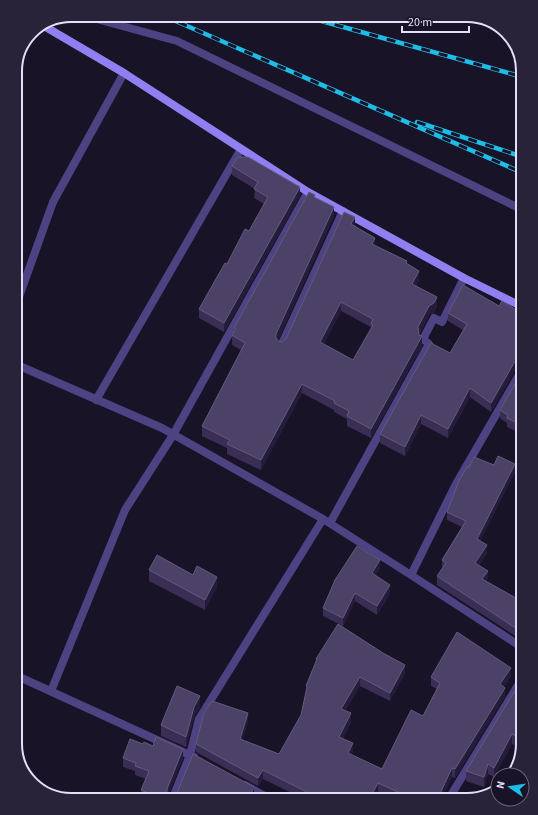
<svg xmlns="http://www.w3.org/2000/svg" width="538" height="815" viewBox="0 0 538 815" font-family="'Source Sans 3',sans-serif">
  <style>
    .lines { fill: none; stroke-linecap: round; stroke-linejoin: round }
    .lane { stroke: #4d4382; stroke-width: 8 }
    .street { stroke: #4d4382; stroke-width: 8 }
    .secondary { stroke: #8f7ff1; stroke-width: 8 }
    .rail-casing { stroke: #1ebde7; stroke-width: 4.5 }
    .rail { stroke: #191328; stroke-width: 3; stroke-dasharray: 9; stroke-linecap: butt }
    .wall { fill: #3a2e54; fill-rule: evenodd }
    .shaded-wall { fill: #251b3b }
    .building { fill: #4c4166; stroke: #645a7d; fill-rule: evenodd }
    .rim { fill: none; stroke: #e5defb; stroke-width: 2 }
  </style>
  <rect width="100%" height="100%" fill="#191328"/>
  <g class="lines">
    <path class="lane" d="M 82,15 L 177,41 L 523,210"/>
    <path class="street" d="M 15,274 L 25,280
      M 15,308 L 53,202 L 124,73
      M 281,346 L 343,211
      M 15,364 L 162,428 L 323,519 L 411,575 L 523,648
      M 96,400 L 241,149
      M 330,523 L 429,344 L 423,339 L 434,318 L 442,322 L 464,278
      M 411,575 L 456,484 L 523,368
      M 15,675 L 194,757
      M 51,691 L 125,510 L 173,435 L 308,192
      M 245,785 L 272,800
      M 172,800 L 190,755 L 199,719 L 323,519
      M 448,800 L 523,677"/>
    <path class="secondary" d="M 44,26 L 124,73 L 308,192 L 464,278 L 523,307"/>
    <defs>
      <path id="rail" d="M 162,15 L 523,173
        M 300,15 L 523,77
        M 417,122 L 523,157"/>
    </defs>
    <use href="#rail" class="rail-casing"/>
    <use href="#rail" class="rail"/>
  </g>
  <path class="wall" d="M 232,166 L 300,196 L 224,332 L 199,318 L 199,309 L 227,264 L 249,231 L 264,204 L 254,198 L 255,189 L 232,175 Z
    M 315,197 L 334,216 L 278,340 L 278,341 L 282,342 L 286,339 L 355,226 L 375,246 L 407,264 L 419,280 L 416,286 L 437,306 L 434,313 L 429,315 L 419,335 L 422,346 L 371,438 L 347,426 L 347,419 L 334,412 L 334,410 L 302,393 L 261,470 L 227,454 L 227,448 L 202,436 L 202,426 L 241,350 L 232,345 L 232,335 L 234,333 L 234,328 ZM 341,311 L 371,327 L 371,330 L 353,360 L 324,344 Z
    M 499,306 L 523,314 L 523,363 L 518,365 L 491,412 L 470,397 L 448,438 L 421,424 L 405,456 L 380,443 L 380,434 L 450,353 L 463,330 L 448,321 L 448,313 Z
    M 523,370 L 523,434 L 507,427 L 507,423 L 500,418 L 500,410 Z
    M 515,472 L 480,541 L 487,553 L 479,565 L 488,579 L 486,581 L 523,602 L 523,641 L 437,585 L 437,576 L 442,569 L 442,560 L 462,527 L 447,520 L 447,512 Z
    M 380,569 L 375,576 L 390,594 L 377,615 L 355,601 L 343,626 L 323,616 L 323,608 Z
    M 149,570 L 193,575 L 217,587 L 205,610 L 149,581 Z
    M 316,659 L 405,673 L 390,701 L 360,686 L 345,711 L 351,722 L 343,738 L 353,752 L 351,755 L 382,769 L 423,716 L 437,689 L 431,686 L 431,677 L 511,676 L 504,687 L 505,696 L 455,778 L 452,777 L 441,800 L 397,800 L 378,792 L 374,800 L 303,800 L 304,799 L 263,779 L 258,786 L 196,752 L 196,744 L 248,721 L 242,740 L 279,754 L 301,715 L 306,693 L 306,686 L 316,662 Z
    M 523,698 L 523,744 L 522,749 L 512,744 L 494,777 L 488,774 L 484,787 L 466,781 L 466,771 Z
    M 200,707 L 194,718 L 186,747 L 161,736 L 161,725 Z
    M 143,744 L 183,758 L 168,795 L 170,796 L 254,796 L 252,800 L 143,800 L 141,799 L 141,790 L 146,779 L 135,775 L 135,771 L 123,767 L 123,758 Z"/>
  <path class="shaded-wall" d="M 300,187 L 300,196 L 224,332 L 224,323 Z
    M 334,207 L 334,216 L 276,344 L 276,334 Z
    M 355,217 L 355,227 L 351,224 Z
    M 375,238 L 375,247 L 372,244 Z
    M 419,271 L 419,280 L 412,293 L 412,284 Z
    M 437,297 L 437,306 L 434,313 L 429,315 L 418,336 L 418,327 L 429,306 Z
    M 341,302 L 341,311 L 320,352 L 320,342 Z
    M 422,336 L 422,346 L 371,438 L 371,429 Z
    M 523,354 L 523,363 L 518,365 L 491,412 L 491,403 L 518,356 Z
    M 302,384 L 302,393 L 261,470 L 261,460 Z
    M 470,388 L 470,397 L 448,438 L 448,429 Z
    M 421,415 L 421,424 L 405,456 L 405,447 Z
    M 515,464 L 515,472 L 477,547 L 477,539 Z
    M 487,545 L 487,553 L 475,571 L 475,563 Z
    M 380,560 L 380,569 L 372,582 L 372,573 Z
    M 488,571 L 488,579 L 482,587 L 482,579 Z
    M 217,577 L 217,587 L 205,610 L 205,600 Z
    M 390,585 L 390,594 L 377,615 L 377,606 Z
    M 355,593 L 355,601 L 343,626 L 343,618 Z
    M 405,665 L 405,673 L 390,701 L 390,693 Z
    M 511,668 L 511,676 L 500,693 L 500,684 Z
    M 360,677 L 360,686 L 341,717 L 341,709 Z
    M 505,688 L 505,696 L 455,778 L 455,769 Z
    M 200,696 L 200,707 L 194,718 L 186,747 L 186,737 L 194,707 Z
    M 248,713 L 248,721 L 240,748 L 240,739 Z
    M 351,713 L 351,722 L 339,745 L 339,737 Z
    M 512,734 L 512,744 L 494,777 L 494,768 Z
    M 353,743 L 353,752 L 348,762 L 348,753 Z
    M 183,749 L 183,758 L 167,798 L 167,789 Z
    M 488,764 L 488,774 L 484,787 L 484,777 Z
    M 452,768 L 452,777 L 441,800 L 437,800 Z
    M 263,770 L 263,779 L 258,786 L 258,778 Z
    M 378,783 L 378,792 L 374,800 L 369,800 Z
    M 254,787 L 254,796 L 252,800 L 248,800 Z"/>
  <path class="building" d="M 238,157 L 248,157 L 300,187 L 224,323 L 199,309 L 225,263 L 227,264 L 245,229 L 249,231 L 268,197 L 254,189 L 258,182 L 232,166 Z
    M 309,192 L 315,195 L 314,197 L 334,207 L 276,334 L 276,338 L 278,341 L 282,342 L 286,339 L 344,212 L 355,217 L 351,224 L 375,238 L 372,244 L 407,261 L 406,263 L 419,271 L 412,284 L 437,297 L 434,303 L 429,306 L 418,327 L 419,335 L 422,336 L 371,429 L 347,416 L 349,411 L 334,403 L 335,401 L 302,384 L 261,460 L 227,444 L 230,440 L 202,426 L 245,343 L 232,335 L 236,329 L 234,328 ZM 341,302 L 373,319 L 371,324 L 373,325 L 353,360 L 320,342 Z
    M 463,285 L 499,306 L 502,301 L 523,314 L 523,354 L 518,356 L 491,403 L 470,388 L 448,429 L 421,415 L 405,447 L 380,434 L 431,343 L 450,353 L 467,324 L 448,313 Z
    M 523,370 L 523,426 L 507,418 L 508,415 L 500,410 Z
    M 498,456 L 515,464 L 477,539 L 487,545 L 475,563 L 488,571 L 482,579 L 523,602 L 523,633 L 437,576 L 446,563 L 442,560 L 466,521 L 447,512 L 459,481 L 467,467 L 469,467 L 474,457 L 494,465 Z
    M 357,546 L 380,560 L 372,573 L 390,585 L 377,606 L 355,593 L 343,618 L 323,608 L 335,580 Z
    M 157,555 L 193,575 L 197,566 L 217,577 L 205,600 L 149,570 Z
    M 338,624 L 383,653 L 405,665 L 390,693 L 360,677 L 341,709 L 351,713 L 339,737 L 353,743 L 348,753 L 382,769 L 411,710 L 423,716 L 440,683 L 431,677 L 457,632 L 511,668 L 500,684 L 505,688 L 455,769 L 452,768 L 437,800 L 416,800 L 378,783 L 369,800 L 350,800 L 334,794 L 332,800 L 303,800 L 307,792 L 263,770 L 258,778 L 196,744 L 204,713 L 212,701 L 248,713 L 240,739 L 279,754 L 301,715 L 307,687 L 306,686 L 317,659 L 316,659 Z
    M 177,686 L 200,696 L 194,707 L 186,737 L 161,725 Z
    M 514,692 L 523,698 L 523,740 L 512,734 L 494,768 L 488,764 L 484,777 L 466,771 Z
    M 156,737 L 183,749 L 167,789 L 167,794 L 170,796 L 175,796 L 177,793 L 193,754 L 254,787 L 248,800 L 164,800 L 141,790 L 149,771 L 135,766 L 136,763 L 123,758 L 130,739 L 143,744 L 144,742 L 153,746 Z"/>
  <path d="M0 0H538V815H0ZM71 22H467A49 49 0 0 1 516 71V744A49 49 0 0 1 467 793H71A49 49 0 0 1 22 744V71A49 49 0 0 1 71 22Z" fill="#292339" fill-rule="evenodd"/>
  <path class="rim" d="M71 22H467A49 49 0 0 1 516 71V744A49 49 0 0 1 467 793H71A49 49 0 0 1 22 744V71A49 49 0 0 1 71 22Z"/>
  <g transform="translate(510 787) rotate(283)"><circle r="19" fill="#191328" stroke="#6b647c"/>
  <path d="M0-3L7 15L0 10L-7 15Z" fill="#1ebde7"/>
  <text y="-6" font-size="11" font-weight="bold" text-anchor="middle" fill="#e5defb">N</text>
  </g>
  <path d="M402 26v6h67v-6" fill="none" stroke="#e5defb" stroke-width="2"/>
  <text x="408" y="26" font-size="12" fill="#e5defb" stroke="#191328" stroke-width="3" paint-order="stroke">20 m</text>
</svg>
